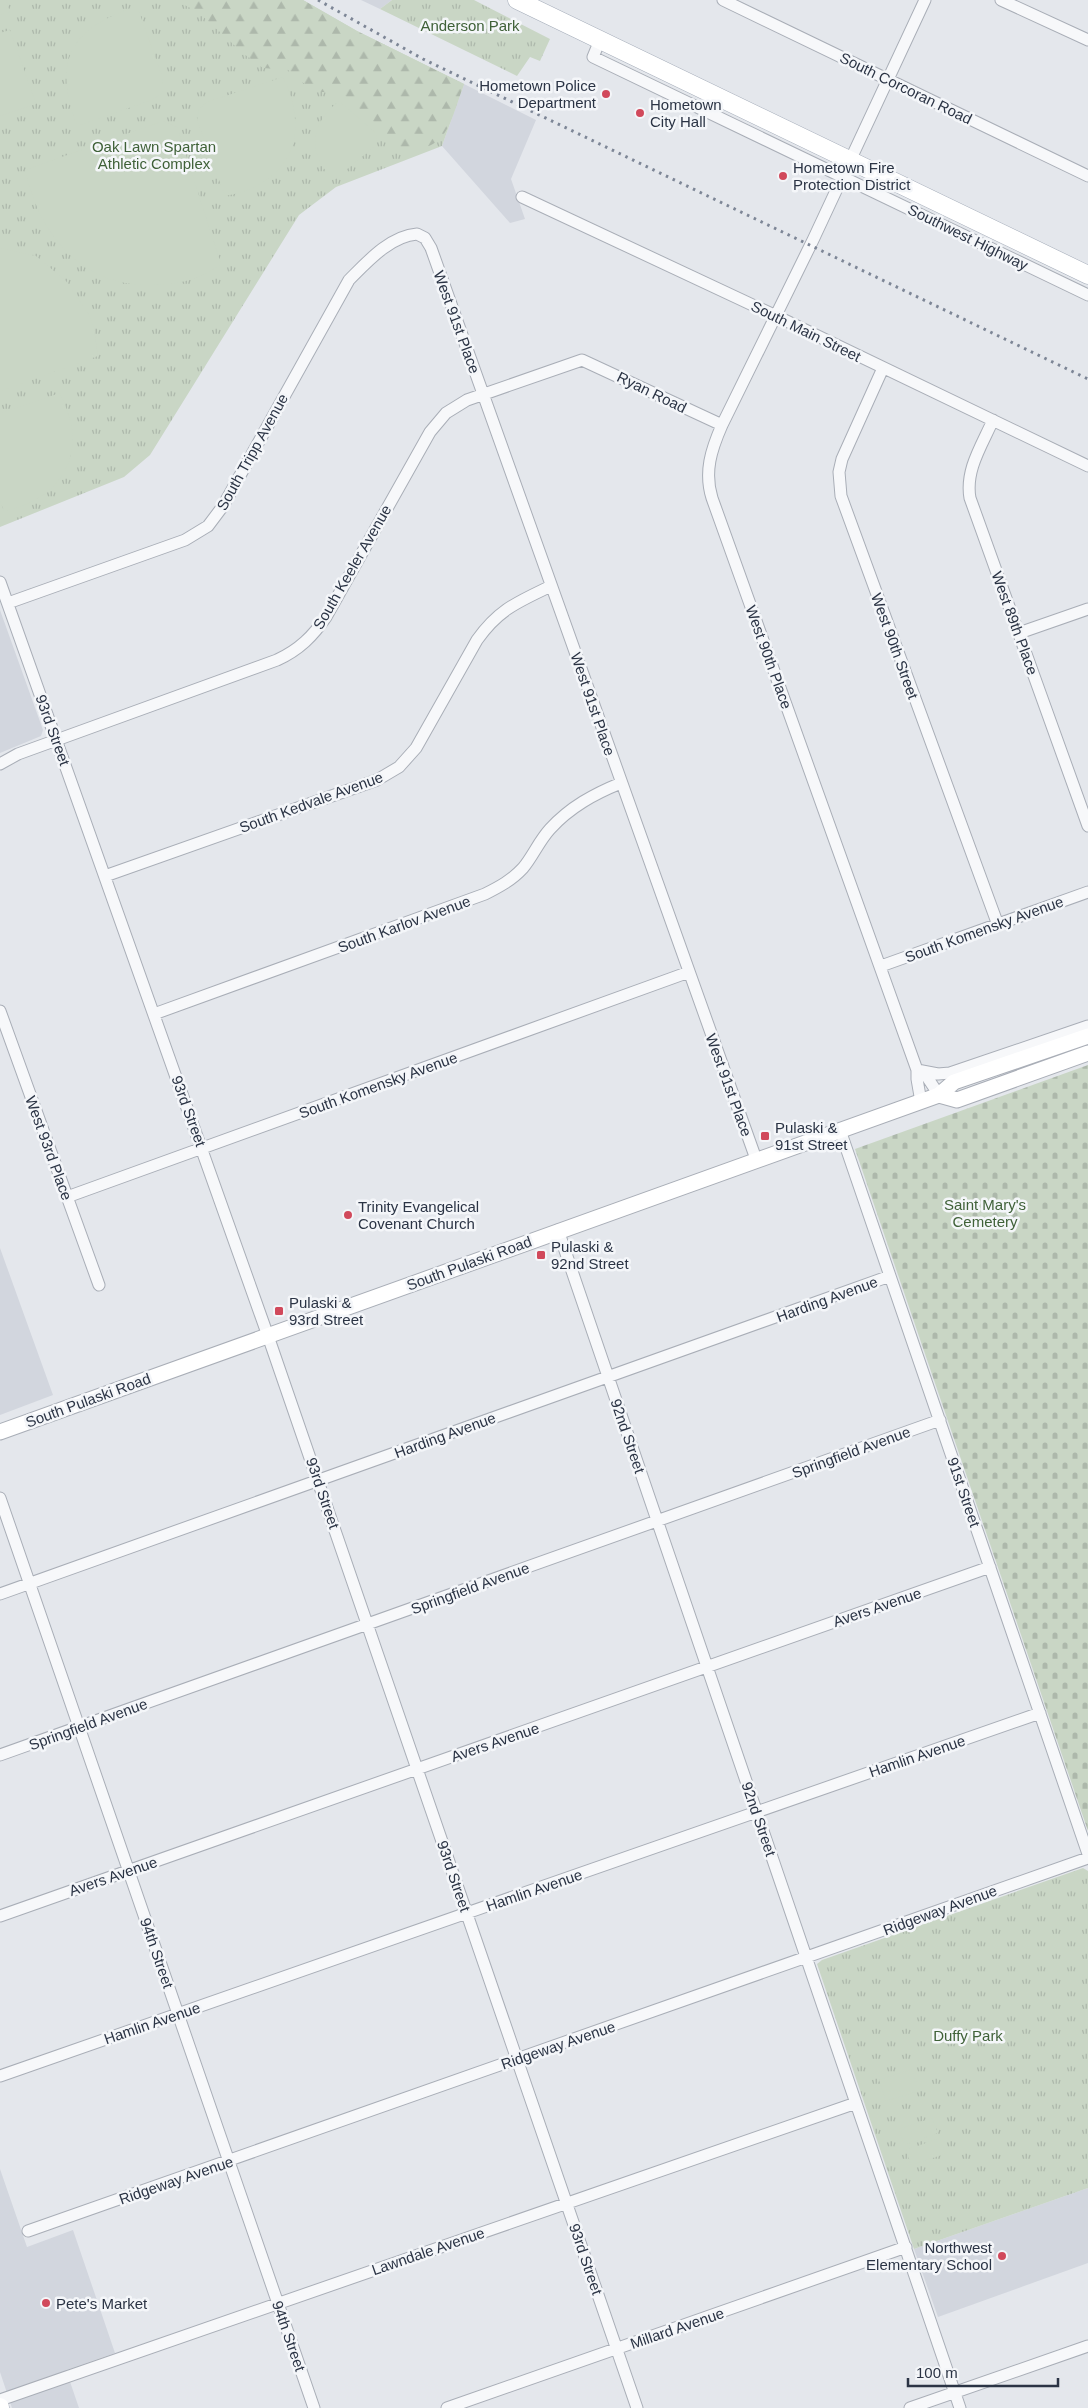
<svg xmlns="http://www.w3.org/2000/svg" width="1088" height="2408" viewBox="0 0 1088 2408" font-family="Helvetica,sans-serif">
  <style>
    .built { fill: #d2d6de }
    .grass { fill: url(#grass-tufts) }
    .forest { fill: url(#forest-firs) }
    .cemetery { fill: url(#cemetery-stones) }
    .pitch { fill: #c9d6c5 }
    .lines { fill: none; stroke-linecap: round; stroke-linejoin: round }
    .minor-casing { stroke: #a9aeb7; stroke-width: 13 }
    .secondary-casing { stroke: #a9aeb7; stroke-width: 17 }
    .primary-casing { stroke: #a3abb8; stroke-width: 19 }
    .minor { stroke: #f7f8fa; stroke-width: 11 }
    .secondary { stroke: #fff; stroke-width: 15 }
    .primary { stroke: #fff; stroke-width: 18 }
    .rail { stroke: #7d8696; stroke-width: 3; stroke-dasharray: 2.5 5; stroke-linecap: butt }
    .poi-dot { fill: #d1495b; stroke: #f4f6f9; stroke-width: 2 }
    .labels { text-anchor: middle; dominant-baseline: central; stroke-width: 5; stroke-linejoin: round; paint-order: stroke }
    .park-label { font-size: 15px; fill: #3f6138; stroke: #f4f6f9 }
    .poi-label { font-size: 15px; fill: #2b3445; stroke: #f4f6f9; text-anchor: start }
    .street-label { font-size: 15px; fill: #2b3445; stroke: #f4f6f9 }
  </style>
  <defs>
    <pattern id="grass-tufts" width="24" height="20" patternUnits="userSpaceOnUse" patternTransform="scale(1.25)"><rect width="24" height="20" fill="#c9d6c5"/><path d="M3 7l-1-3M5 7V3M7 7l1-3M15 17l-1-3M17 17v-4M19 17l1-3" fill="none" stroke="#adb8ab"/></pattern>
    <pattern id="forest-firs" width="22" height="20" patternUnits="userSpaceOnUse" patternTransform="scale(1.25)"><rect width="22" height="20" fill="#c9d6c5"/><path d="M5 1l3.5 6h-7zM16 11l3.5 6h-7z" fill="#adb8ab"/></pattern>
    <pattern id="cemetery-stones" width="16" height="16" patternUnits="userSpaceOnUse" patternTransform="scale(1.25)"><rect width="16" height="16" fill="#c9d6c5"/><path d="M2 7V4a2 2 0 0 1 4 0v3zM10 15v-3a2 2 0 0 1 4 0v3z" fill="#adb8ab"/></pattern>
  </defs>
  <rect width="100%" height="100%" fill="#e4e7ec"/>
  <path class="built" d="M 361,0 L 392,0 L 380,9 Z
    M 464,84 L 536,120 L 511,179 L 525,219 L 510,223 L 442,146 Z
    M 0,610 L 43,730 L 41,736 L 0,753 Z
    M 0,1248 L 53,1395 L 0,1415 Z
    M 0,2169 L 27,2247 L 73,2230 L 115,2353 L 66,2370 L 79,2408 L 12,2408 L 0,2372 Z
    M 1088,2188 L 1088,2263 L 938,2317 L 914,2249 Z"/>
  <path class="grass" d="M 0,0 L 303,0 L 357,31 L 464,84 L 442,146 L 336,187 L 299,215 L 150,455 L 124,477 L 0,527 Z
    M 392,0 L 474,0 L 550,39 L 540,61 L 530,57 L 517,76 L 380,9 Z
    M 1083,1868 L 1088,1871 L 1088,2188 L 914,2249 L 817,1964 L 822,1960 Z"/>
  <path class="forest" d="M 175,0 L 303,0 L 357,31 L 464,84 C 448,127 449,152 396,151 L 375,123 L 347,97 L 334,92 L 314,92 L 288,70 L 263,68 L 244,54 L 198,12 Z"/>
  <path class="cemetery" d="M 1088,1065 L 1088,1831 L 855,1149 Z"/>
  <path class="pitch" d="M 0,0 L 6,0 L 10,12 L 0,15 Z
    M 137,6 L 163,79 L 162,93 L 152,100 L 77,126 C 52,59 71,28 137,6 Z
    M 10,30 L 36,104 L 0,116 L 0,33 Z
    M 283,77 C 311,135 291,184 225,196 L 197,120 L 199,109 L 207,102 Z
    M 339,101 L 377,134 L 376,145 L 334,180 C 306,153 310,124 339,101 Z
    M 163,121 L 177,127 L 221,264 C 201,279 178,285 153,285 C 81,287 40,235 25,170 Z
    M 0,248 L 36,256 L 66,281 L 89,315 L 94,328 L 98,356 L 0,391 Z
    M 60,393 C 65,404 70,417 72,429 C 78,474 45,503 4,511 L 0,501 L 0,413 Z
    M 912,2069 L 919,2091 L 886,2101 L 879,2080 Z
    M 932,2118 L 938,2133 L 904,2145 L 899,2129 Z
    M 940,2138 L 945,2154 L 911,2165 L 906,2150 Z"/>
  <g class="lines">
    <defs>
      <path id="minor" d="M 723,0 L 1088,176
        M 1001,0 L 1088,40
        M 600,40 L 593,57 L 1088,295
        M 522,197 L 774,315 L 1088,466
        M 883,368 L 842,459 L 839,472 L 841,496 L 998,925
        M 993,420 C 982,445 965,470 970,498 L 1088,826
        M 0,582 L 268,1336 L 637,2408
        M 8,603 L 185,540 L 208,526 L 223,506 L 349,280 C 367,262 390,236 417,234 L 425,238 L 431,248 L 756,1159
        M 1019,633 L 1088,609
        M 0,764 L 18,754 L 277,660 C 299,650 313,636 326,617 L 430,432 L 446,413 L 467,400 L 582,360 L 722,425
        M 105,876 L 377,780 L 399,767 L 416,748 L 477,640 C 499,609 518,602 551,586
        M 881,966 L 1088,892
        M 0,1011 L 99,1285
        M 154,1014 L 485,894 C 499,887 512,880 523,868 C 533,856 539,841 550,829 C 570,807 594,794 621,783
        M 917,1070 L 938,1074 L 950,1073 L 1088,1026
        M 918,1070 L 927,1077 L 939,1095
        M 921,1102 L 917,1079 L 917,1070 L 712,498 C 704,472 711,450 722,425 L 813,240 L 925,0
        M 840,1130 L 1088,1854
        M 67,1197 L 689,972
        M 558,1230 L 960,2408
        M 0,1498 L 314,2408
        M 0,1594 L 890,1276
        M 0,1755 L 940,1420
        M 0,1916 L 990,1567
        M 0,2076 L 1040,1713
        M 28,2231 L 1088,1858
        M 0,2400 L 856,2103
        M 447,2408 L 906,2247
        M 910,2408 L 1088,2346"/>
      <path id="secondary" d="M 939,1095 L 957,1100 L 1088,1053
        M 0,1432 L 939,1095 L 954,1082 L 1088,1036"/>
      <path id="primary" d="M 517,0 L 1088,275
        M 0,2407 L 0,2408"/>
    </defs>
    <use href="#minor" class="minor-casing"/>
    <use href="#secondary" class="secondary-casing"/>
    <use href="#primary" class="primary-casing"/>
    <use href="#minor" class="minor"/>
    <use href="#secondary" class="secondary"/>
    <use href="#primary" class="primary"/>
    <path class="rail" d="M 318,0 L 423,59 L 1088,379"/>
  </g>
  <g class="poi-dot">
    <circle cx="606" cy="94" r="5"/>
    <circle cx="640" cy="113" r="5"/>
    <circle cx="783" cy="176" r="5"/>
    <rect x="760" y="1131" width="10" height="10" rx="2.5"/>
    <circle cx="348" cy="1215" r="5"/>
    <rect x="536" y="1250" width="10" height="10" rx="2.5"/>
    <rect x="274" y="1306" width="10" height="10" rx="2.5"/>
    <circle cx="1002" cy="2256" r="5"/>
    <circle cx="46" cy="2303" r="5"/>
  </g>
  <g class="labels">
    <g class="park-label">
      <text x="470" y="25">Anderson Park</text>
      <text x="154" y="146">Oak Lawn Spartan<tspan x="154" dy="17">Athletic Complex</tspan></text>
      <text x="985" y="1204">Saint Mary's<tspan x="985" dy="17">Cemetery</tspan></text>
      <text x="968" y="2035">Duffy Park</text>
    </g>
    <g class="poi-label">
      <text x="596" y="85" text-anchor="end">Hometown Police<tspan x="596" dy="17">Department</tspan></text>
      <text x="650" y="104">Hometown<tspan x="650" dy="17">City Hall</tspan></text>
      <text x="793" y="167">Hometown Fire<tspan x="793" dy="17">Protection District</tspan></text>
      <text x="775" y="1127">Pulaski &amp;<tspan x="775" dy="17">91st Street</tspan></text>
      <text x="358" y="1206">Trinity Evangelical<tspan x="358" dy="17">Covenant Church</tspan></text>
      <text x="551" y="1246">Pulaski &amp;<tspan x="551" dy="17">92nd Street</tspan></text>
      <text x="289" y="1302">Pulaski &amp;<tspan x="289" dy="17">93rd Street</tspan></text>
      <text x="992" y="2247" text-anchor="end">Northwest<tspan x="992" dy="17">Elementary School</tspan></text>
      <text x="56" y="2303">Pete's Market</text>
    </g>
    <g class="street-label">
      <text transform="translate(906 88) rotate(26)">South Corcoran Road</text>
      <text transform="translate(968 237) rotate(26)">Southwest Highway</text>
      <text transform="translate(457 322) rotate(70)">West 91st Place</text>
      <text transform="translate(806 331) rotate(26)">South Main Street</text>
      <text transform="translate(652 392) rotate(26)">Ryan Road</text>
      <text transform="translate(252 452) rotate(-61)">South Tripp Avenue</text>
      <text transform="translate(352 567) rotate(-60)">South Keeler Avenue</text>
      <text transform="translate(1015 623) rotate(70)">West 89th Place</text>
      <text transform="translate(895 646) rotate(70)">West 90th Street</text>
      <text transform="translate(769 657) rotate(70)">West 90th Place</text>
      <text transform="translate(593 704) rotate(71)">West 91st Place</text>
      <text transform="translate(53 730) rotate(70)">93rd Street</text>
      <text transform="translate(311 802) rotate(-20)">South Kedvale Avenue</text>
      <text transform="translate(404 924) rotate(-20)">South Karlov Avenue</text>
      <text transform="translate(984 929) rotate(-20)">South Komensky Avenue</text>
      <text transform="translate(378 1085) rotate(-20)">South Komensky Avenue</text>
      <text transform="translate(729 1085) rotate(70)">West 91st Place</text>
      <text transform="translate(189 1111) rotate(70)">93rd Street</text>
      <text transform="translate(49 1148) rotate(70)">West 93rd Place</text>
      <text transform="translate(469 1263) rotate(-20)">South Pulaski Road</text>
      <text transform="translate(827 1299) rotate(-20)">Harding Avenue</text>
      <text transform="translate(88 1400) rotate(-20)">South Pulaski Road</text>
      <text transform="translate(445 1435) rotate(-20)">Harding Avenue</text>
      <text transform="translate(628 1436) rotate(71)">92nd Street</text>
      <text transform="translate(851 1452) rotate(-20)">Springfield Avenue</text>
      <text transform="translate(964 1492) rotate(71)">91st Street</text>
      <text transform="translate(323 1493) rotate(71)">93rd Street</text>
      <text transform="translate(470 1588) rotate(-20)">Springfield Avenue</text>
      <text transform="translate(877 1607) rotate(-19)">Avers Avenue</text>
      <text transform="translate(88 1724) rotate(-20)">Springfield Avenue</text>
      <text transform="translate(495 1742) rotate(-19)">Avers Avenue</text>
      <text transform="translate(917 1756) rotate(-19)">Hamlin Avenue</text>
      <text transform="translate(759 1819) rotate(71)">92nd Street</text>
      <text transform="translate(113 1876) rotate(-19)">Avers Avenue</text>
      <text transform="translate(454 1876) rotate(71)">93rd Street</text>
      <text transform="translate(534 1890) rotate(-19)">Hamlin Avenue</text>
      <text transform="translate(940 1910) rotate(-20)">Ridgeway Avenue</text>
      <text transform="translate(157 1953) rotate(71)">94th Street</text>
      <text transform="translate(152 2023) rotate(-19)">Hamlin Avenue</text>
      <text transform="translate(558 2045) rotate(-19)">Ridgeway Avenue</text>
      <text transform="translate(176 2180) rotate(-19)">Ridgeway Avenue</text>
      <text transform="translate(428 2251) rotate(-19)">Lawndale Avenue</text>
      <text transform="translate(586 2259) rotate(71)">93rd Street</text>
      <text transform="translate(677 2328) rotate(-19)">Millard Avenue</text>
      <text transform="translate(289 2336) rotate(71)">94th Street</text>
    </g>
  </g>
  <path d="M908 2378v8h150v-8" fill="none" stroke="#2b3445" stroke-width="2.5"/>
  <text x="916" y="2378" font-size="15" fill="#2b3445" stroke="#f4f6f9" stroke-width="4" paint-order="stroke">100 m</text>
</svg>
